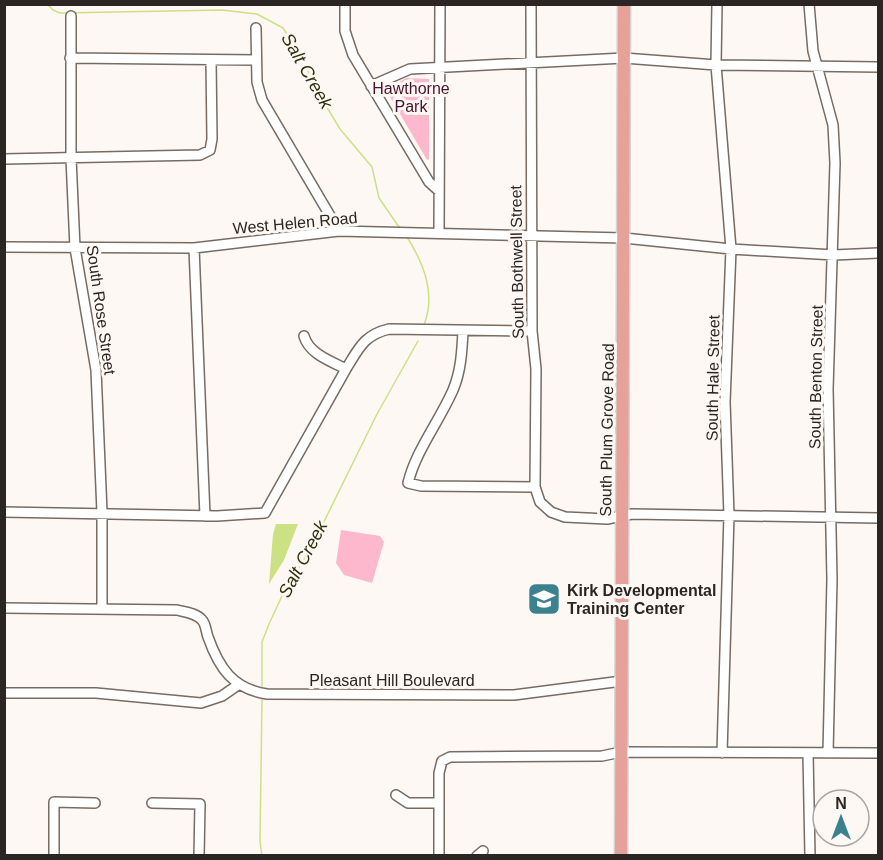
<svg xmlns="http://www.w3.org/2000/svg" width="883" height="860" viewBox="0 0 883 860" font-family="Helvetica,sans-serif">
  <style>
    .green { fill: #fdb8ce }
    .water { fill: #cce184 }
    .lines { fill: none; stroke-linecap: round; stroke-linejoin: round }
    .stream { stroke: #cce184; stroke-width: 1.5 }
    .minor-casing { stroke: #776b62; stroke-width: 12 }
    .major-casing { stroke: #d5d4d3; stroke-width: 15 }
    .minor { stroke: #fff; stroke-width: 9 }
    .major { stroke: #e5a19a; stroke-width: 12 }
    .labels { text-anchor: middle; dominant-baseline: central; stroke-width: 6; stroke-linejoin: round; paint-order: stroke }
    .park-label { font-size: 16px; fill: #4b112a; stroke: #fef8f4 }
    .street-label { font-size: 16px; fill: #2b2623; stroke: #fef8f4 }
    .poi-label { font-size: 16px; font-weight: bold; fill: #2b2623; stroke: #fef8f4; text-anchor: start }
    .water-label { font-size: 18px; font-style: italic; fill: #2c330c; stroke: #fef8f4 }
  </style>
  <rect width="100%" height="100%" fill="#fef8f4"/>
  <path class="green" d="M 406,78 L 429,79 L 429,159 L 427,160 L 386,90 Z
    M 341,530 L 380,536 L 384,542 L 372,583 L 344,575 L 336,563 Z"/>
  <path class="water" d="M 276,524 L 298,524 L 284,560 L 269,584 L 273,534 Z"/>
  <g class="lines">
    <path class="stream" d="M 47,4 L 53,10 L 60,13 L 222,10 L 257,14 L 283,28 L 306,62 L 310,79 L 340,129 L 372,167 L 379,198 L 399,227
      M 407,237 C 424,264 436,294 424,325
      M 262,688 L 262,642 L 269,624 L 282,596 L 312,546 L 377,414 L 418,341
      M 262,698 L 260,842 L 262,856"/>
    <defs>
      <path id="minor" d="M 345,4 L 345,31 L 353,55 L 429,182 L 439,191
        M 531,4 L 532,331 L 536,369 L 535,487 L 540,502 L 551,512 L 565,517 L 607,519 L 632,514 L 878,518
        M 717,4 L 716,65 L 731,249 L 725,402 L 729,515 L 722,753
        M 809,4 L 813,51 L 833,125 L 835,163 L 828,389 L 832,579 L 828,753
        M 71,16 L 71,158 L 75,248 L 96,370 L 102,512 L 102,608
        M 256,28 L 257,82 L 262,100 L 339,231
        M 70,58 L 256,60
        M 371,86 L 410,69 L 624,58 L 716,65 L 878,67
        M 4,159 L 200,155 L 210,150 L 212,139 L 211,60
        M 439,232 L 440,4
        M 4,247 L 194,248 L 339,231 L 624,238 L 731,249 L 834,255 L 878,253
        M 194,248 L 205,516
        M 463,331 C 462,351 461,371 453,390 C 439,422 416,450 408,483 L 421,486 L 535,487
        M 304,336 C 309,354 331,361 346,369
        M 4,512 L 217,516 L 265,513 L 346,369 C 359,348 364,335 389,329 L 532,331
        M 4,608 L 177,610 C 185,612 196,613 202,620 C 206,624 206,632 208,637 C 219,668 233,689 267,694 L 514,695 L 622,681
        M 4,693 L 96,693 L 201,703 L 222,696 L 238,685
        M 808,753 L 810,856
        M 396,795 L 408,803 L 439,803
        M 152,803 L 200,804 L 199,856
        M 54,856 L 54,802 L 95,803
        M 439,856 L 439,773 L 442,761 L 450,757 L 602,756 L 621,752 L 878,753
        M 477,856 L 483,851"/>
      <path id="major" d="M 621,856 L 624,4"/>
    </defs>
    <use href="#minor" class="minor-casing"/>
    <use href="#major" class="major-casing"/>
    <use href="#minor" class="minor"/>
    <use href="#major" class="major"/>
  </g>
  <defs>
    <symbol id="school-square" viewBox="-11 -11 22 22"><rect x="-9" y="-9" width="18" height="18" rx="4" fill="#3c828e" stroke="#fef8f4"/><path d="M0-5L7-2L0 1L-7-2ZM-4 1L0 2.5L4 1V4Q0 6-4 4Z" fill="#fff"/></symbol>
  </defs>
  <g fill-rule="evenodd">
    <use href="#school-square" x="525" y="580" width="38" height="38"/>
  </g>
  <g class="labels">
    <g class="park-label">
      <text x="411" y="88">Hawthorne<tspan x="411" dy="18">Park</tspan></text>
    </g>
    <g class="street-label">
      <text transform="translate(295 223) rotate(-5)">West Helen Road</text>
      <text transform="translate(517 262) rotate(-91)">South Bothwell Street</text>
      <text transform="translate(101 310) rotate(82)">South Rose Street</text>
      <text transform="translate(816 377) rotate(-89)">South Benton Street</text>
      <text transform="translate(713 378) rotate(-89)">South Hale Street</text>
      <text transform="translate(607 430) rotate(-89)">South Plum Grove Road</text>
      <text x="392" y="680">Pleasant Hill Boulevard</text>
    </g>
    <g class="poi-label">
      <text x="567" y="590">Kirk Developmental<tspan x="567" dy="18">Training Center</tspan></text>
    </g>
    <g class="water-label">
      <text transform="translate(307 71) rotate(60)">Salt Creek</text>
      <text transform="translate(303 559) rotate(-62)">Salt Creek</text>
    </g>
  </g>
  <rect width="883" height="860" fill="none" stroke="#2b2623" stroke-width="12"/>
  <g transform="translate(841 818)"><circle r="28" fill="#fef8f4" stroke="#aaa4a0" stroke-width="1.5"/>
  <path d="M0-4.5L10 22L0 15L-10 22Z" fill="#3c828e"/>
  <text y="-9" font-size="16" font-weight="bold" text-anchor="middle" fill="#2b2623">N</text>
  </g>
</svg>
